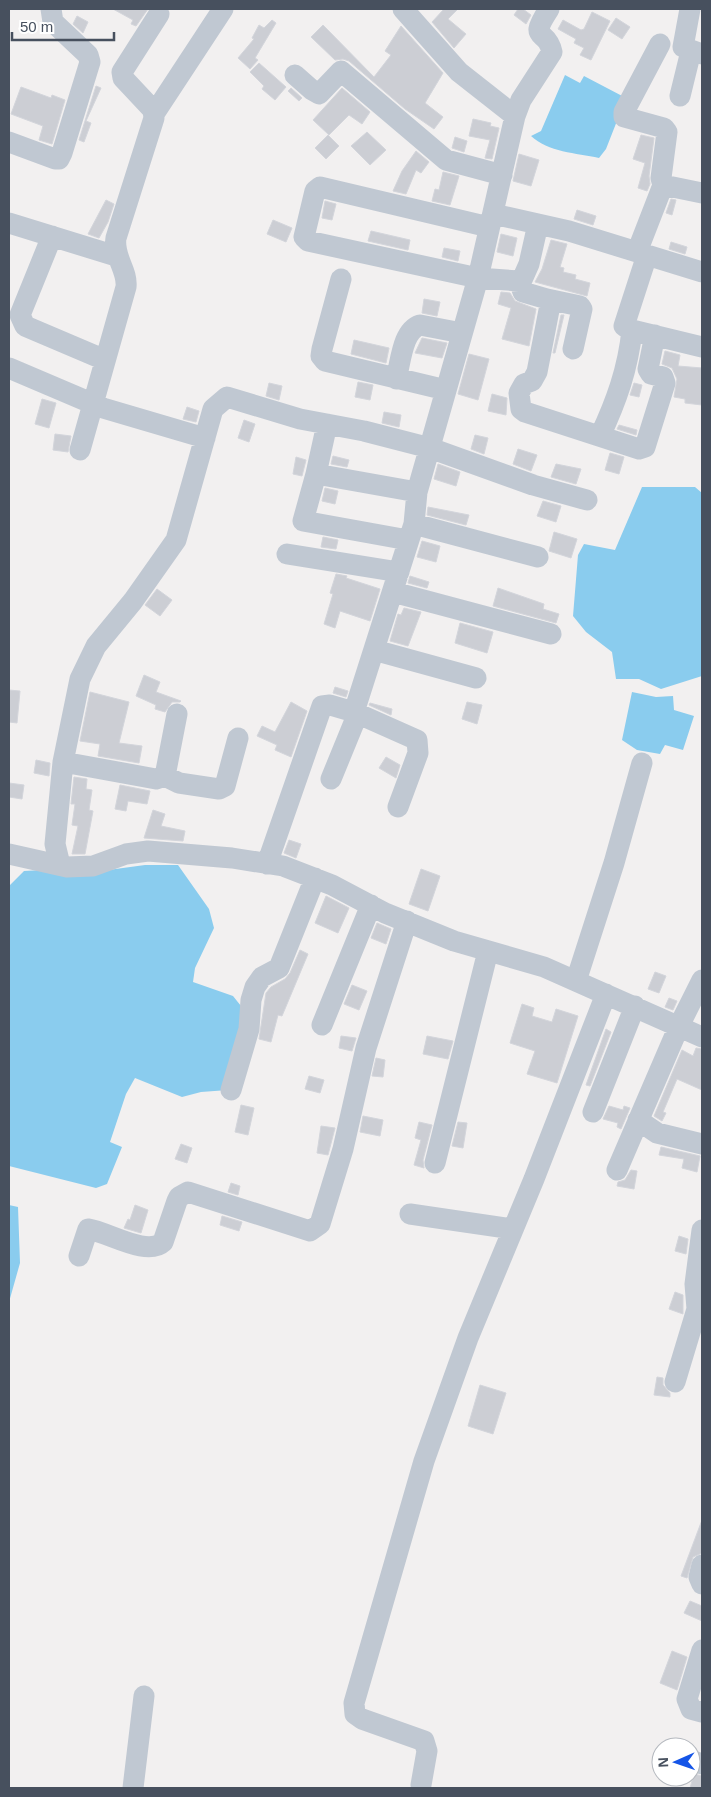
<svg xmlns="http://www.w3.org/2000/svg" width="711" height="1797" viewBox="0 0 711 1797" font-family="Helvetica,sans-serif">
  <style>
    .water { fill: #8accee }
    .building { fill: #ccced4; stroke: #d3d5db }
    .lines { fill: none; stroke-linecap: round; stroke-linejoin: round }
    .minor { stroke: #c0c8d2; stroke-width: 21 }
  </style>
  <rect width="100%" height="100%" fill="#f2f0f0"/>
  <path class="water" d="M 565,75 L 580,83 L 584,76 L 626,98 L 606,149 L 599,158 C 576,153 548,152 531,136 L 541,131 Z
    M 642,487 L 695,487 L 702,493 L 702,676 L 661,689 L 639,679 L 616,679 L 612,652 L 586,632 L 573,616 L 578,555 L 584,544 L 615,550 Z
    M 632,692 L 656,697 L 673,696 L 674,710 L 694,716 L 683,750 L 665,745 L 660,754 L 637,750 L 622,740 Z
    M 145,865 L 178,865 L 209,909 L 214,928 L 195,968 L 193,982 L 233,996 L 245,1011 L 228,1090 L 201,1092 L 182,1097 L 135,1078 L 126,1094 L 110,1142 L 122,1147 L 107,1184 L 96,1188 L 9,1166 L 10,885 L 24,871 L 61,869 L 86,873 Z
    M 9,1205 L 18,1207 L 20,1263 L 9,1302 Z"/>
  <path class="building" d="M 113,9 L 148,9 L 136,26 L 131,24 L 133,20 Z
    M 444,9 L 458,9 L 448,19 L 466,34 L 454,48 L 432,22 Z
    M 518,9 L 523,9 L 531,15 L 526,24 L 514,15 Z
    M 592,12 L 610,21 L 591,60 L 580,55 L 584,48 L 574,43 L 576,39 L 558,29 L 563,20 L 581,30 L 584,29 Z
    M 77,16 L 88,22 L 83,33 L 73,24 Z
    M 616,18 L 630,27 L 622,39 L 608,30 Z
    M 272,20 L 276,23 L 255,58 L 258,60 L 250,69 L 238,58 L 254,39 L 252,38 L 259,25 L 264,28 Z
    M 323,25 L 374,77 L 391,55 L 385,51 L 401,26 L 443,73 L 425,103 L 443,117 L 434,129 L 405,109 L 349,61 L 343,59 L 335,60 L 311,37 Z
    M 259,63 L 286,87 L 275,100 L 262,89 L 264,86 L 250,72 Z
    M 96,86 L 101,88 L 86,121 L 91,123 L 84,142 L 79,140 Z
    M 21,87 L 51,98 L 52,95 L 65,100 L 52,144 L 39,140 L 43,126 L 11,114 Z
    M 291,88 L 302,98 L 299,101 L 288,91 Z
    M 342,88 L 370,112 L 362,124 L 349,115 L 329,135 L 313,120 Z
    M 473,119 L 491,123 L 490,126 L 499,128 L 492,159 L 485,158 L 490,140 L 469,136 Z
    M 367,132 L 386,150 L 370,165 L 351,146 Z
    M 328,135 L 339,146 L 326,159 L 315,148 Z
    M 641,135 L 654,138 L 649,176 L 650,184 L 647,191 L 638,188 L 645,163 L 633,159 Z
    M 455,137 L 467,141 L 464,152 L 452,148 Z
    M 416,151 L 429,162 L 421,173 L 416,170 L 406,194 L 393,191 L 402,171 Z
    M 519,154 L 539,160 L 531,186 L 513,181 Z
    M 443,172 L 459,176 L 450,205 L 432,201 L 435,189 L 439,190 Z
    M 671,199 L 676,200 L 672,215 L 666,213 Z
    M 106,200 L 114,204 L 108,222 L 99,238 L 88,234 Z
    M 325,201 L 336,204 L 332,220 L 322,218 Z
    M 577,210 L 596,216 L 593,225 L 574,219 Z
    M 273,220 L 292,228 L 286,242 L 267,234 Z
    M 371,231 L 410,240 L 408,250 L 368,241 Z
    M 501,234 L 517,238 L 513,256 L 497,252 Z
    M 551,240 L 567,244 L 560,267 L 564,268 L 563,272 L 576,275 L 575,279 L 590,283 L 587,296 L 535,282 L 542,269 Z
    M 671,242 L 687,247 L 685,254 L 669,249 Z
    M 444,248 L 460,251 L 458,261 L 442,257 Z
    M 501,292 L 510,293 L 515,301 L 536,309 L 529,346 L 502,339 L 511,308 L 498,304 Z
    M 424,299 L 440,302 L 437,316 L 422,313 Z
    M 561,315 L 564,315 L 555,353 L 553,353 Z
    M 422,338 L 447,343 L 442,358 L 415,353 Z
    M 354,340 L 389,348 L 386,363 L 351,354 Z
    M 665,351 L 680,355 L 678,366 L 702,368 L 702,405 L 685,403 L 685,399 L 674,397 L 677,379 L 672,368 L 662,364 Z
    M 469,354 L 489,359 L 478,400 L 458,394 Z
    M 358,382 L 373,385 L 370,400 L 355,397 Z
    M 269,383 L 282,386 L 279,400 L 266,396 Z
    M 634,383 L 642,385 L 639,397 L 630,395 Z
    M 492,394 L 507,398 L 506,415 L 488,411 Z
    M 42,399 L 56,403 L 49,428 L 35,424 Z
    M 187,407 L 199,411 L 196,422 L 183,419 Z
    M 384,412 L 401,415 L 399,427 L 382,423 Z
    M 244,420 L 255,424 L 249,442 L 238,438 Z
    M 619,425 L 637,430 L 636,435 L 617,429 Z
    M 55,434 L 71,436 L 68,452 L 53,450 Z
    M 475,435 L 488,438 L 484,454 L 471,449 Z
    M 518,449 L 537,455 L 531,471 L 513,464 Z
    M 610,453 L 624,457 L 619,474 L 605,470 Z
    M 333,456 L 349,460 L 347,467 L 331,464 Z
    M 296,457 L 306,460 L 302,476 L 293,474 Z
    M 438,464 L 460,472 L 456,486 L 434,479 Z
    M 556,464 L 581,469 L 576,484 L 551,477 Z
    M 325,488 L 338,491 L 335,504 L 322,501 Z
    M 543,501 L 561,506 L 556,522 L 537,516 Z
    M 428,507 L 469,515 L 466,525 L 427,515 Z
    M 554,532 L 577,539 L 571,558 L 549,551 Z
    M 323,537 L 338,540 L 336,549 L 321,547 Z
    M 422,541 L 440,546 L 436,562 L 417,557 Z
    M 336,574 L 347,576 L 346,578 L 380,589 L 370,621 L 340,611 L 335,628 L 324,624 L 333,594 L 330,593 Z
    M 410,576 L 429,582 L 427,588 L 408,583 Z
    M 498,588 L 544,604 L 543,609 L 559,614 L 556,623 L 493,606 Z
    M 157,589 L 172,600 L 160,616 L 145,605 Z
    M 404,608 L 421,612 L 408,646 L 390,641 L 398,614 L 401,615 Z
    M 460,623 L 493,632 L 487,653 L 455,643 Z
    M 144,675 L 160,682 L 156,692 L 181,701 L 180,702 L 172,702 L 165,712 L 155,709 L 156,705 L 136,696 Z
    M 335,687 L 348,691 L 346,697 L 333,693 Z
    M 9,690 L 20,691 L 17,723 L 9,722 Z
    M 90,692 L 129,702 L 119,743 L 142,746 L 139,763 L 98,756 L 100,744 L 80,741 Z
    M 291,702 L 307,711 L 291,757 L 275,750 L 277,745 L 257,736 L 262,726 L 275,732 Z
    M 467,702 L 482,705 L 477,724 L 462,719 Z
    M 370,703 L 392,709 L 391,715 L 369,705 Z
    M 386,757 L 400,765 L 396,778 L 379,768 Z
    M 36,760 L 50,763 L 49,776 L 34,773 Z
    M 74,777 L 87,779 L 86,789 L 92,790 L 89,810 L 93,811 L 85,854 L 72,854 L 78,826 L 72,825 L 75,804 L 71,804 Z
    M 9,783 L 24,785 L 22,799 L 9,797 Z
    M 120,785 L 150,791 L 147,804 L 128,801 L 126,811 L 115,809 Z
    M 153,810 L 165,814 L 161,826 L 185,831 L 183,841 L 144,838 Z
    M 289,840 L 301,844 L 296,858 L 284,853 Z
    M 421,869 L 440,876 L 428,911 L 409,904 Z
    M 326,896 L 349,908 L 338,933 L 315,923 Z
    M 377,923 L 391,929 L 386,944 L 371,938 Z
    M 300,950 L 308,954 L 282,1016 L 278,1015 L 271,1042 L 259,1039 L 266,993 L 271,987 L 285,979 L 290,973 Z
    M 655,972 L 666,976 L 659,993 L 648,989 Z
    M 352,985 L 367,991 L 359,1010 L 344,1004 Z
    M 669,998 L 677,1001 L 673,1010 L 665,1007 Z
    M 522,1004 L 534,1008 L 532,1016 L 552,1022 L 556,1009 L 578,1016 L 557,1083 L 527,1074 L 535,1051 L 510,1043 Z
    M 606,1029 L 611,1032 L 590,1086 L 586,1085 Z
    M 341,1036 L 356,1038 L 352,1051 L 339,1048 Z
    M 427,1036 L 453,1041 L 448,1059 L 423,1054 Z
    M 696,1048 L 702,1049 L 702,1090 L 677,1079 L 663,1112 L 666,1113 L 662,1121 L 654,1116 L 682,1050 L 693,1056 Z
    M 376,1058 L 385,1060 L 383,1077 L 372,1076 Z
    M 309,1076 L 324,1080 L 320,1093 L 305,1089 Z
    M 241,1105 L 254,1108 L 248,1135 L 235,1132 Z
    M 609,1106 L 623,1110 L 624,1106 L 630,1108 L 621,1129 L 617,1127 L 618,1123 L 603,1119 Z
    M 363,1116 L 383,1120 L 380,1136 L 360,1132 Z
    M 419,1122 L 432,1125 L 423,1160 L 424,1168 L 414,1165 L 421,1140 L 415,1138 Z
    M 458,1122 L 467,1123 L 463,1148 L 452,1146 Z
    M 321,1126 L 335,1128 L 328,1155 L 317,1153 Z
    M 181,1144 L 192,1148 L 187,1163 L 175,1159 Z
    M 661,1147 L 700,1156 L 697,1172 L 682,1168 L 684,1159 L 659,1155 Z
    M 631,1170 L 637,1171 L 634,1189 L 617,1186 L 618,1182 L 625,1180 Z
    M 231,1183 L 240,1186 L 238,1195 L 228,1192 Z
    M 135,1205 L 148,1210 L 141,1233 L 124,1228 L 128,1219 L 130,1220 Z
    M 222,1216 L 242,1222 L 239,1231 L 220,1225 Z
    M 679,1236 L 688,1239 L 686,1254 L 675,1251 Z
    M 675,1292 L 683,1295 L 683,1314 L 669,1309 Z
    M 657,1377 L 663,1378 L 663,1385 L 670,1393 L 670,1397 L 654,1395 Z
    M 480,1385 L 506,1393 L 493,1434 L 468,1426 Z
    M 702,1520 L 702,1553 L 693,1557 L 687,1578 L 681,1576 Z
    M 690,1601 L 702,1606 L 702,1621 L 684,1613 Z
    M 672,1651 L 687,1657 L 677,1690 L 660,1683 Z
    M 694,1774 L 702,1776 L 702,1788 L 690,1788 Z"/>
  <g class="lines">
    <path class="minor" d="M 403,9 L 459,72 L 515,116
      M 690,9 L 683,47 L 702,54
      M 660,44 L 624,112 L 624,117 L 664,128 L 667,132 L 661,178 L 663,185 L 702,193
      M 295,75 L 312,90 L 319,94 L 341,71 L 446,160 L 502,175
      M 680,96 L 691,51
      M 154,114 L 223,9
      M 9,142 L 55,159 L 59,159 L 62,153 L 90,62 L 88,55 L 53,22 L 51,9
      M 493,214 L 569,231 L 702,272
      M 9,223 L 116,256
      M 489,227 L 320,187 L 315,191 L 304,237 L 308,241 L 478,278 L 519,281 L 523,292 L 547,299 L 550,305 L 537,372 L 532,381 L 524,384 L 519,393 L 521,409 L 525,412 L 639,449 L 645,447 L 665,383 L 663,377 L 651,374 L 648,369 L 655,335
      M 52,236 L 20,315 L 25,326 L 105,360
      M 637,252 L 663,185
      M 647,255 L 624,326 L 632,330 L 702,347
      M 341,279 L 322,349 L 321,356 L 325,361 L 446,390
      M 521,282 L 529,264 L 538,224
      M 547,299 L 580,306 L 582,309 L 573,349
      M 9,368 L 103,408 L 205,438
      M 396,379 C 401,362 402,331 420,325 L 462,333
      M 600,436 C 616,402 628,369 632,330
      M 80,450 L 126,287 C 128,270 113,257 116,238 L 154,118 L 153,110 L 123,78 L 122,72 L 159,14
      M 316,474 L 327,424
      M 414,524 L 538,557
      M 408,540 L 303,521 L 316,474 L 417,492
      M 287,554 L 399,572
      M 393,592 L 551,634
      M 374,650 L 476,678
      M 354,712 L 417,740 L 418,753 L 398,807
      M 63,762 L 156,779 L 165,776 L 177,714
      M 165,776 L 179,783 L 219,789 L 225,786 L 238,738
      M 331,779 L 358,713
      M 9,854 L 67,867 L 93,866 L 126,854 L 148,851 L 232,858 L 283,866 L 332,885 L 385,913 L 454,941 L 544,967 L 702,1037
      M 267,864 L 322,706 L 330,705 L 354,712 L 414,524 L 417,492 L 478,278 L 515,116 L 521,100 L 552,52 C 547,27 527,43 549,9
      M 60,865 L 55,844 L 63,762 L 80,679 L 96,646 L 133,601 L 176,540 L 213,409 L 227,397 L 300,419 L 364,431 L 430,448 L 533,485 L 587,500
      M 576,981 L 614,863 L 642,763
      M 322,1025 L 371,905
      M 231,1090 L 249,1029 L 251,1000 L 255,987 L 262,977 L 279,968 L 315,878
      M 593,1112 L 635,1006
      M 638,1120 L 657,1133 L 702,1144
      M 435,1163 L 488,951
      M 617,1170 L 679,1026 L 702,980
      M 410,1214 L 513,1229
      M 79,1256 L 88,1229 C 108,1232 147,1257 163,1242 L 177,1201 L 179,1197 L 188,1192 L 310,1231 L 320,1224 L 343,1149 L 366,1048 L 407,921
      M 675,1382 L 697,1309 L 695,1284 L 702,1230
      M 702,1565 L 699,1577 L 702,1584
      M 702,1650 L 687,1699 L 691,1709 L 702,1712
      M 691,1760 L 702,1764
      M 421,1785 L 427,1751 L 424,1741 L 362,1719 L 355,1714 L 354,1703 L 424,1461 L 468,1338 L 534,1179 L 606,994
      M 133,1788 L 144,1696"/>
  </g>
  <rect width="711" height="1797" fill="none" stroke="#47505e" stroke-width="20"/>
  <g transform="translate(676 1762) rotate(268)"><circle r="24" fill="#ffffff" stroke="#b5b9bf"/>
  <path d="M0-4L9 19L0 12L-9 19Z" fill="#1555e7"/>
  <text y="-8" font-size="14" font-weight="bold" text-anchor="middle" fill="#47505e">N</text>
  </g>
  <path d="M12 32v8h102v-8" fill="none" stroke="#47505e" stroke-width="2.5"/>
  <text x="20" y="32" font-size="15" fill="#47505e" stroke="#ffffff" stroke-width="4" paint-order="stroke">50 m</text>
</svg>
